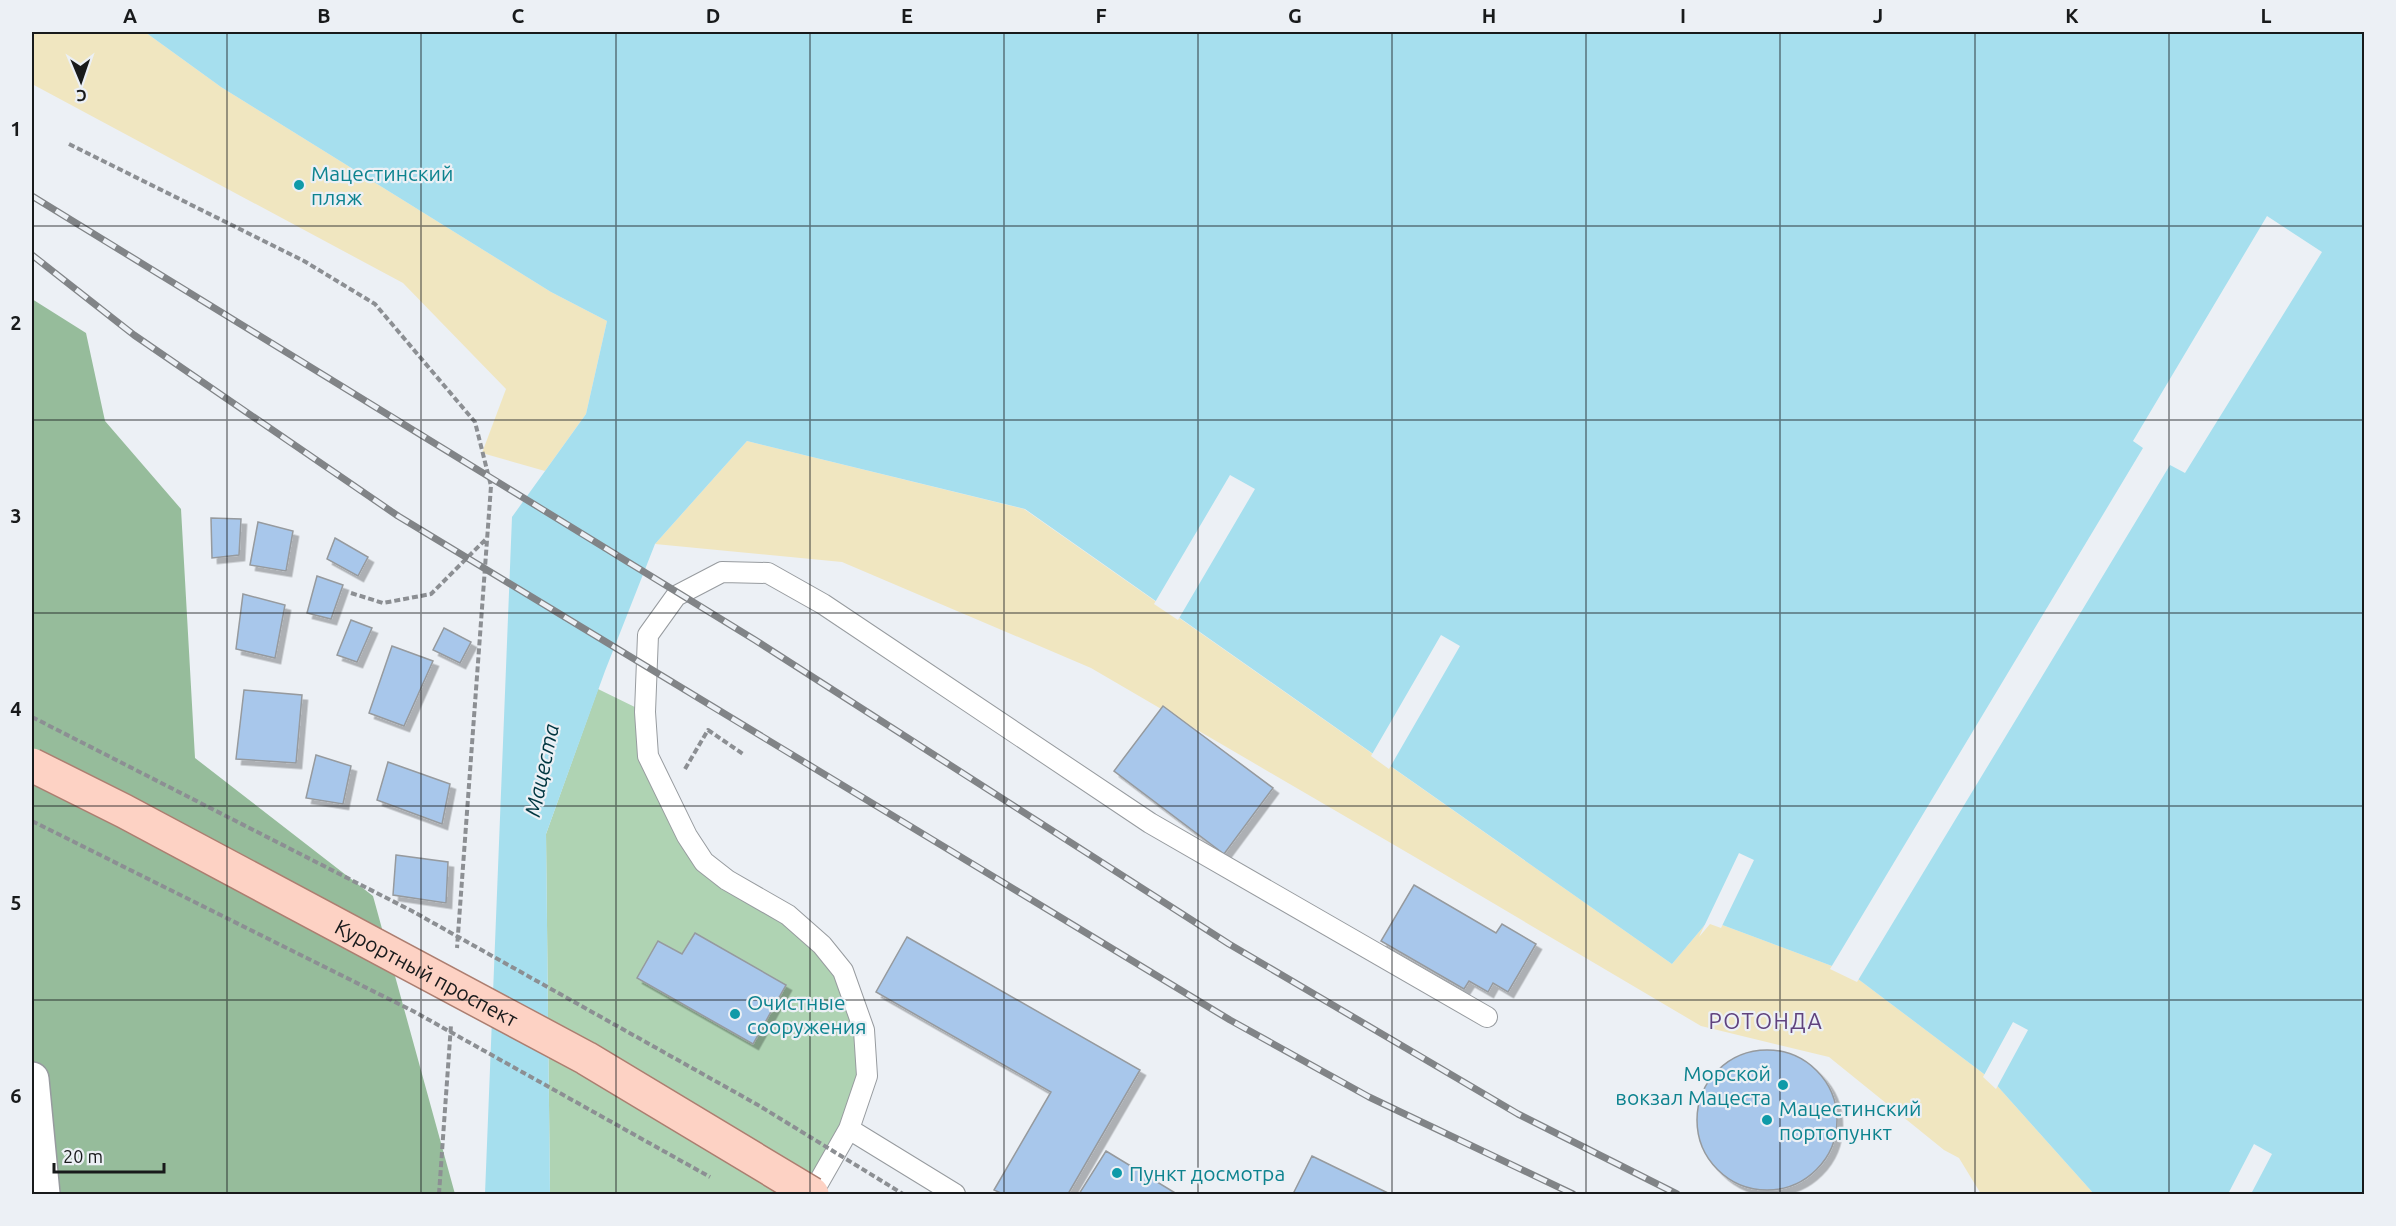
<svg xmlns="http://www.w3.org/2000/svg" width="2396" height="1226" viewBox="0 0 2396 1226" font-family="Ubuntu,sans-serif">
  <style>
    .green { fill: #afd3b3 }
    .forest { fill: #96bc9b }
    .sand { fill: #f0e6c0 }
    .water { fill: #a6dfee }
    .pier { fill: #ecf0f5 }
    .building { fill: #a8c7eb; stroke: #969a9e; stroke-width: 1.5; filter: url(#shadow) }
    .lines { fill: none; stroke-linecap: round; stroke-linejoin: round }
    .lane-casing { stroke: #979b9f; stroke-width: 22 }
    .secondary-casing { stroke: #979b9f; stroke-width: 36 }
    .path { stroke: #8c8f93; stroke-width: 4; stroke-dasharray: 6 3; stroke-linecap: butt }
    .lane { stroke: #fff; stroke-width: 20 }
    .secondary { stroke: #fff; stroke-width: 33 }
    .rail-casing { stroke: #818487; stroke-width: 7 }
    .rail { stroke: #ecf0f5; stroke-width: 4.5; stroke-dasharray: 14; stroke-linecap: butt }
    .primary-bridge-casing { stroke: #ac7e70; stroke-width: 36; stroke-linecap: butt }
    .path-bridge { stroke: #8c8f93; stroke-width: 4; stroke-dasharray: 6 3; stroke-linecap: butt }
    .primary-bridge { stroke: #fdd2c4; stroke-width: 33 }
    .grid { fill: none; stroke: #181a1b; stroke-width: 1.5; stroke-opacity: 0.55 }
    .culture-dot { fill: #0f9aa8; stroke: #ecf0f5; stroke-width: 2 }
    .labels { text-anchor: middle; dominant-baseline: central; stroke-width: 4.5; stroke-linejoin: round; paint-order: stroke }
    .culture-label { font-size: 21px; fill: #0d838f; stroke: #ecf0f5; text-anchor: start }
    .street-label { font-size: 21px; fill: #181a1b; stroke: #ecf0f5 }
    .water-label { font-size: 22px; font-style: italic; fill: #003640; stroke: #ecf0f5 }
    .neighbourhood-label { font-size: 22px; letter-spacing: 1.5px; fill: #60427d; stroke: #ecf0f5 }
    .neatline { fill: none; stroke: #181a1b; stroke-width: 2 }
    .grid-label { font-size: 20px; text-anchor: middle; font-weight: bold; fill: #181a1b }
  </style>
  <defs>
    <filter id="shadow"><feDropShadow dx="5.5" dy="5.5" stdDeviation="0" flood-color="#0004"/></filter>
  </defs>
  <rect width="100%" height="100%" fill="#ecf0f5"/>
  <path class="green" d="M 598,689 L 645,712 L 648,757 L 704,862 L 788,915 L 843,971 L 867,1076 L 807,1194 L 550,1194 L 546,834 Z"/>
  <path class="forest" d="M 32,299 L 86,333 L 105,421 L 181,509 L 195,758 L 373,896 L 455,1194 L 32,1194 Z"/>
  <path class="sand" d="M 32,32 L 145,32 L 221,87 L 551,292 L 607,321 L 586,414 L 545,471 L 482,453 L 506,389 L 403,283 L 32,84 Z
    M 747,441 L 1024,509 L 1672,964 L 1709,920 L 1832,966 L 1858,979 L 1992,1080 L 2094,1194 L 1981,1194 L 1959,1158 L 1944,1150 L 1829,1057 L 1701,1026 L 1432,867 L 1091,668 L 842,562 L 655,544 Z"/>
  <path class="water" d="M 145,32 L 2364,32 L 2364,1194 L 2094,1194 L 1992,1080 L 1858,979 L 1832,966 L 1709,920 L 1672,964 L 1025,509 L 747,441 L 655,544 L 605,671 L 546,834 L 550,1194 L 485,1194 L 512,517 L 586,414 L 607,321 L 551,292 L 221,87 Z"/>
  <path class="pier" d="M 2267,216 L 2322,252 L 2185,473 L 2170,465 L 1857,982 L 1830,969 L 2143,448 L 2133,441 Z
    M 1230,475 L 1255,489 L 1178,620 L 1154,604 Z
    M 1441,635 L 1460,646 L 1389,769 L 1371,756 Z
    M 1739,853 L 1754,860 L 1721,928 L 1710,924 L 1699,937 Z
    M 2013,1022 L 2028,1030 L 1996,1089 L 1983,1077 Z
    M 2254,1144 L 2272,1154 L 2251,1194 L 2228,1194 Z"/>
  <path class="building" d="M 211,518 L 241,519 L 239,555 L 212,558 Z
    M 258,522 L 293,531 L 286,571 L 250,565 Z
    M 335,538 L 368,557 L 358,576 L 327,559 Z
    M 317,576 L 343,585 L 331,619 L 307,613 Z
    M 243,594 L 285,605 L 275,658 L 236,649 Z
    M 351,620 L 372,628 L 357,662 L 337,655 Z
    M 444,628 L 471,642 L 460,663 L 433,650 Z
    M 392,646 L 433,661 L 404,726 L 369,713 Z
    M 244,690 L 302,695 L 296,763 L 236,759 Z
    M 1163,706 L 1273,788 L 1224,854 L 1114,771 Z
    M 316,755 L 351,766 L 343,804 L 306,798 Z
    M 388,762 L 450,784 L 442,824 L 377,800 Z
    M 396,855 L 448,862 L 446,903 L 393,895 Z
    M 1414,885 L 1496,933 L 1502,924 L 1536,944 L 1508,992 L 1493,983 L 1488,992 L 1469,981 L 1464,989 L 1381,941 Z
    M 695,933 L 786,985 L 753,1044 L 637,978 L 658,941 L 682,954 Z
    M 907,937 L 1140,1070 L 1068,1194 L 1003,1194 L 994,1190 L 1051,1092 L 876,992 Z
    M1697 1120a70 70 0 1 1 140 0a70 70 0 1 1-140 0Z
    M 1106,1151 L 1177,1194 L 1079,1194 Z
    M 1312,1156 L 1390,1194 L 1293,1194 Z"/>
  <g class="lines">
    <defs>
      <path id="lane" d="M 849,1129 L 955,1194
        M 812,1194 L 849,1129 L 867,1076 L 864,1030 L 843,971 L 822,945 L 788,915 L 727,880 L 704,862 L 687,836 L 648,756 L 645,712 L 648,635 L 676,596 L 722,572 L 768,573 L 823,604 L 1150,823 L 1487,1017"/>
      <path id="secondary" d="M 32,1079 L 43,1194"/>
    </defs>
    <use href="#lane" class="lane-casing"/>
    <use href="#secondary" class="secondary-casing"/>
    <path class="path" d="M 69,144 L 304,261 L 375,304 L 475,422 L 491,486 L 457,948
      M 351,593 L 383,603 L 431,594 L 487,538
      M 685,769 L 708,730 L 743,754
      M 439,1194 L 451,1025"/>
    <use href="#lane" class="lane"/>
    <use href="#secondary" class="secondary"/>
    <defs>
      <path id="rail" d="M 32,196 L 755,640 L 1229,944 L 1518,1114 L 1677,1194
        M 32,255 L 134,335 L 398,516 L 1230,1020 L 1369,1097 L 1573,1194"/>
    </defs>
    <use href="#rail" class="rail-casing"/>
    <use href="#rail" class="rail"/>
    <defs>
      <g id="primary-bridge">
        <path id="s1" d="M 32,765 L 124,811 L 586,1058 L 812,1194"/>
      </g>
    </defs>
    <use href="#primary-bridge" class="primary-bridge-casing"/>
    <path class="path-bridge" d="M 32,717 L 412,911 L 758,1105 L 903,1194
      M 32,821 L 413,1011 L 710,1177"/>
    <use href="#primary-bridge" class="primary-bridge"/>
  </g>
  <path class="grid" d="M 227,32 L 227,1194M 421,32 L 421,1194M 616,32 L 616,1194M 810,32 L 810,1194M 1004,32 L 1004,1194M 1198,32 L 1198,1194M 1392,32 L 1392,1194M 1586,32 L 1586,1194M 1780,32 L 1780,1194M 1975,32 L 1975,1194M 2169,32 L 2169,1194M 32,226 L 2364,226M 32,420 L 2364,420M 32,613 L 2364,613M 32,806 L 2364,806M 32,1000 L 2364,1000"/>
  <g class="culture-dot">
    <circle cx="299" cy="185" r="6"/>
    <circle cx="735" cy="1014" r="6"/>
    <circle cx="1783" cy="1085" r="6"/>
    <circle cx="1767" cy="1120" r="6"/>
    <circle cx="1117" cy="1173" r="6"/>
  </g>
  <g class="labels">
    <g class="culture-label">
      <text x="311" y="173">Мацестинский<tspan x="311" dy="24">пляж</tspan></text>
      <text x="747" y="1002">Очистные<tspan x="747" dy="24">сооружения</tspan></text>
      <text x="1771" y="1073" text-anchor="end">Морской<tspan x="1771" dy="24">вокзал Мацеста</tspan></text>
      <text x="1779" y="1108">Мацестинский<tspan x="1779" dy="24">портопункт</tspan></text>
      <text x="1129" y="1173">Пункт досмотра</text>
    </g>
    <g class="street-label">
      <text stroke="none"><textPath href="#s1" startOffset="446">Курортный проспект</textPath></text>
    </g>
    <g class="water-label">
      <text transform="translate(541 770) rotate(-78)">Мацеста</text>
    </g>
    <g class="neighbourhood-label">
      <text x="1766" y="1020">РОТОНДА</text>
    </g>
  </g>
  <rect width="2396" height="1226" fill="none" stroke="#ecf0f5" stroke-width="66"/>
  <g transform="translate(81 81) rotate(178)" stroke="#ecf0f5" stroke-width="4.5" paint-order="stroke">
  <path d="M0-4.5L10 22L0 15L-10 22Z" fill="#181a1b"/>
  <text y="-9" font-size="16" font-weight="bold" text-anchor="middle" fill="#181a1b">С</text>
  </g>
  <path d="M54 1163v9h110v-9" fill="none" stroke="#181a1b" stroke-width="3"/>
  <text x="63" y="1163" font-size="18" fill="#181a1b" stroke="#ecf0f5" stroke-width="4.5" paint-order="stroke">20 m</text>
  <rect x="33" y="33" width="2330" height="1160" class="neatline"/>
  <g class="grid-label">
    <text x="130" y="23">A</text>
    <text x="324" y="23">B</text>
    <text x="518" y="23">C</text>
    <text x="713" y="23">D</text>
    <text x="907" y="23">E</text>
    <text x="1101" y="23">F</text>
    <text x="1295" y="23">G</text>
    <text x="1489" y="23">H</text>
    <text x="1683" y="23">I</text>
    <text x="1878" y="23">J</text>
    <text x="2072" y="23">K</text>
    <text x="2266" y="23">L</text>
    <text x="16" y="136">1</text>
    <text x="16" y="330">2</text>
    <text x="16" y="523">3</text>
    <text x="16" y="716">4</text>
    <text x="16" y="910">5</text>
    <text x="16" y="1103">6</text>
  </g>
</svg>
